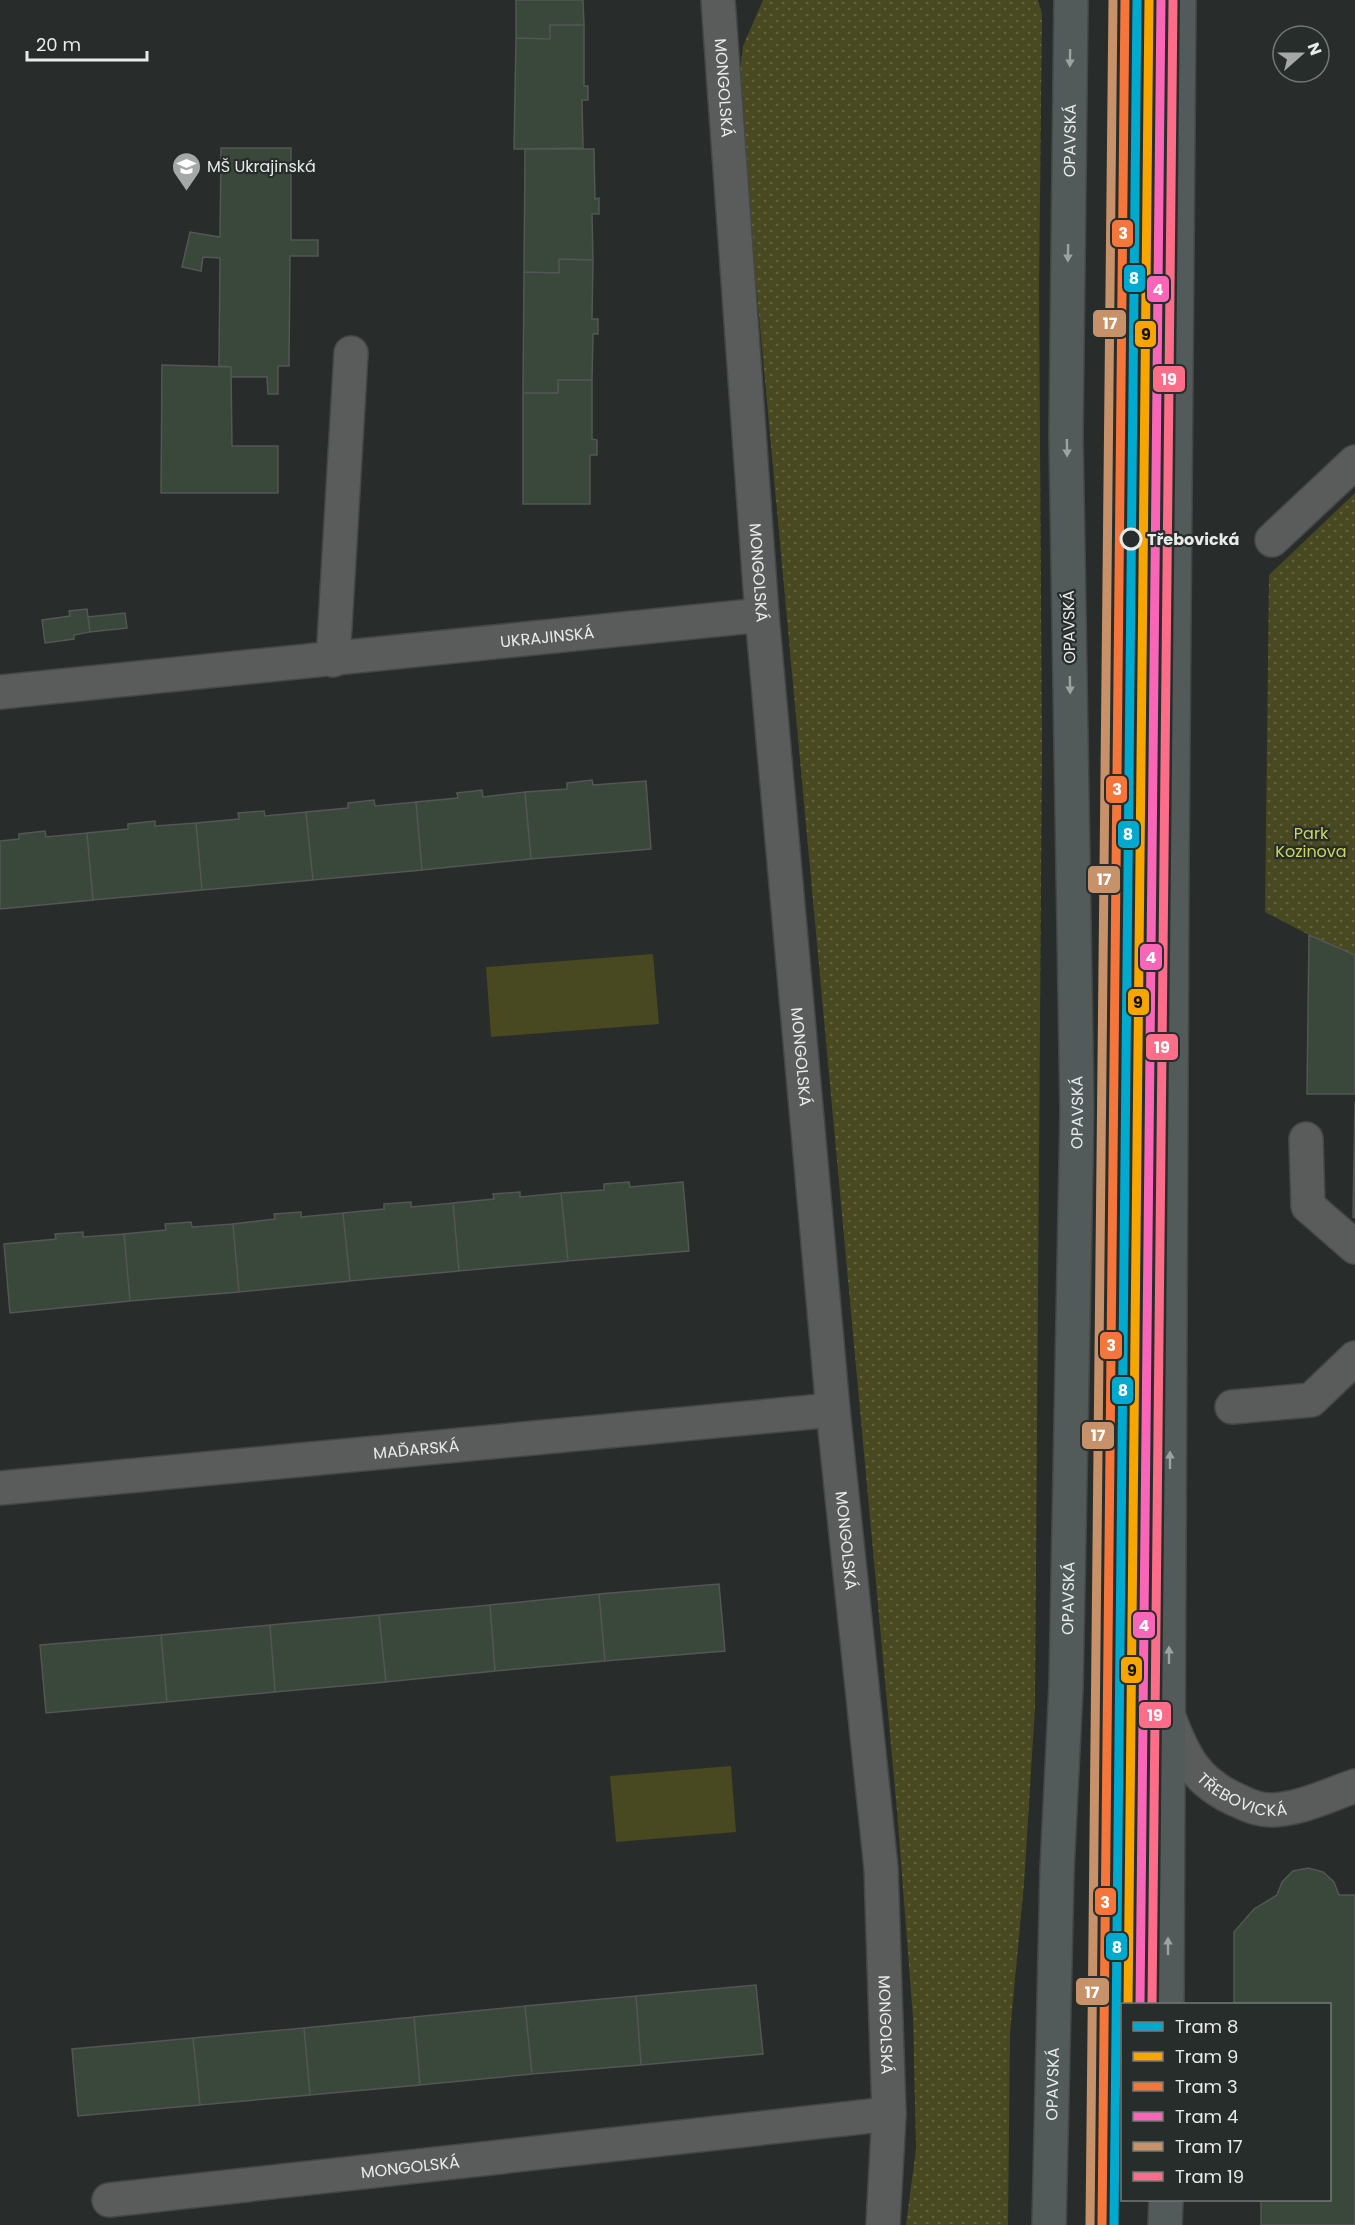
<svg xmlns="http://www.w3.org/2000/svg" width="1355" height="2225" viewBox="0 0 1355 2225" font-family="Poppins,sans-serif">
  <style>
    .grass { fill: url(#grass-dots) }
    .garden { fill: #484920 }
    .building { fill: #3a483c; stroke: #535654; stroke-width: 1.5 }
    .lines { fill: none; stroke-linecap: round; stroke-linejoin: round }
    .minor-casing { stroke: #454746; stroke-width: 36 }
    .major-casing { stroke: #454746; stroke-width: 36 }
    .minor { stroke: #595c5b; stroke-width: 33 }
    .major { stroke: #525a5a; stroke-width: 33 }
    .tram-1-casing { stroke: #272d2b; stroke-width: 14 }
    .tram-2-casing { stroke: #272d2b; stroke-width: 14 }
    .tram-3-casing { stroke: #272d2b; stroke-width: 14 }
    .tram-4-casing { stroke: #272d2b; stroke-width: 14 }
    .tram-5-casing { stroke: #272d2b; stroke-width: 14 }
    .tram-6-casing { stroke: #272d2b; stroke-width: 14 }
    .tram-1 { stroke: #00a9ce; stroke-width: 9 }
    .tram-2 { stroke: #f7a600; stroke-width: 9 }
    .tram-3 { stroke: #f5763a; stroke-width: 9 }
    .tram-4 { stroke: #fa66b7; stroke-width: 9 }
    .tram-5 { stroke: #c7916a; stroke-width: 9 }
    .tram-6 { stroke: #fb6d88; stroke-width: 9 }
    .oneway { fill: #9ca2a2 }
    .stop-dot { fill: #272d2b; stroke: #e7ebea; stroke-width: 3 }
    .labels { text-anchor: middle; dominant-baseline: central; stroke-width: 4.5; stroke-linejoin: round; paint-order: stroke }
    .street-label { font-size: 16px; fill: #e7ebea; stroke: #272d2b }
    .poi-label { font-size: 16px; fill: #e7ebea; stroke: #272d2b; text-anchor: start }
    .stop-label { font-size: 16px; font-weight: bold; fill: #e7ebea; stroke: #272d2b; text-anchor: start }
    .park-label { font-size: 16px; fill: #cfd45f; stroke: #272d2b }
    .line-badge { stroke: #272d2b; stroke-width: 2 }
    .badge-label { font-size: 16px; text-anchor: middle; font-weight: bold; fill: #fff }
    .pale-badge-label { font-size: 16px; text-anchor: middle; font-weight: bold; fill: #111 }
  </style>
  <defs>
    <pattern id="grass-dots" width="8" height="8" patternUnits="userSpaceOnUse" patternTransform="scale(1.5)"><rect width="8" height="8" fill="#484920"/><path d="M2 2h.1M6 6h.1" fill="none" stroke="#626341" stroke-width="1.8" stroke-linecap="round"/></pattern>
  </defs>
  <rect width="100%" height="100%" fill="#282c2a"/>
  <path class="grass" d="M 763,0 L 1038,0 L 1042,15 L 1039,289 L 1042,748 L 1035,1707 L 1024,1884 L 1010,2032 L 1008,2225 L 906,2225 L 916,2149 L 913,2018 L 897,1811 L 738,88 L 743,46 Z
    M 1355,493 L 1355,955 L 1309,935 L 1265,912 L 1269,575 Z"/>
  <path class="garden" d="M 653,954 L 659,1024 L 491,1037 L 486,967 Z
    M 731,1766 L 736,1832 L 616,1842 L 610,1776 Z"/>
  <path class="building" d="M 516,0 L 583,0 L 584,25 L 550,25 L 550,39 L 516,38 Z
    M 550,25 L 584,25 L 584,86 L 588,86 L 588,100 L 582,100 L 583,148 L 514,149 L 516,38 L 550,39 Z
    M 221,148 L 291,148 L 291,240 L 318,240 L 318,256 L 290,256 L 289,366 L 278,366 L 278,394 L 268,394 L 267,377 L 231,377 L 231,367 L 219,366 L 220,258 L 203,257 L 201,271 L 182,267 L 190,232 L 220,237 Z
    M 525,149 L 594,149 L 595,199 L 599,198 L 599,214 L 592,214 L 593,260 L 559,259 L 559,273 L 524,272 Z
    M 559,259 L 593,260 L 592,319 L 598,319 L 598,334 L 593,334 L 592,380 L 558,380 L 558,393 L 523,393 L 524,272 L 559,273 Z
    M 162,365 L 231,367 L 232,446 L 278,446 L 278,493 L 161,493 Z
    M 558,380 L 592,380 L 592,439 L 597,440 L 597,455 L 590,455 L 590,504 L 523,504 L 523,393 L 558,393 Z
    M 87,609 L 90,632 L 74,635 L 74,639 L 45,643 L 42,620 L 70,616 L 69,611 Z
    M 125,613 L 127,628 L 90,632 L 88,617 Z
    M 592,780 L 593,785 L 646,781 L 651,849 L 531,859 L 525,792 L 567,789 L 567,783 Z
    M 482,790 L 483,797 L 525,792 L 531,859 L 422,870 L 416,802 L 458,798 L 457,793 Z
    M 374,800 L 375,806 L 416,802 L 422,870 L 313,880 L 306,812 L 348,808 L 348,803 Z
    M 264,811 L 265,816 L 306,812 L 313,880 L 202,890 L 196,823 L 239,819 L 238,813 Z
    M 155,821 L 155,826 L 196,823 L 202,890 L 93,900 L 87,833 L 128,829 L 128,824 Z
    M 45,831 L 46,837 L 87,833 L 93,900 L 0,909 L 0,841 L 19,839 L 19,834 Z
    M 1309,935 L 1355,955 L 1355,1094 L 1307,1094 Z
    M 1355,1102 L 1355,1218 L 1353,1217 Z
    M 629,1182 L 630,1187 L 683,1182 L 689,1251 L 568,1261 L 561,1193 L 604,1190 L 604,1184 Z
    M 520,1192 L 520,1197 L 561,1193 L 568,1261 L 459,1271 L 453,1203 L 494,1199 L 493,1194 Z
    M 411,1202 L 411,1207 L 453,1203 L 459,1271 L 350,1281 L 343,1213 L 384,1209 L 384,1204 Z
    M 301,1212 L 301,1217 L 343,1213 L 350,1281 L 239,1292 L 233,1224 L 275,1219 L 274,1214 Z
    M 191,1222 L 192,1227 L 233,1224 L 239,1292 L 130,1301 L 124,1234 L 166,1230 L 165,1224 Z
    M 83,1232 L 83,1237 L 124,1234 L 130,1301 L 10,1313 L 4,1244 L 56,1239 L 55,1234 Z
    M 719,1584 L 725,1651 L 605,1661 L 599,1594 Z
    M 599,1594 L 605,1661 L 495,1671 L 490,1605 Z
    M 490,1605 L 495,1671 L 386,1682 L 379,1615 Z
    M 379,1615 L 386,1682 L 275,1692 L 270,1625 Z
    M 270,1625 L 275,1692 L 167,1702 L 161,1635 Z
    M 161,1635 L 167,1702 L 46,1713 L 40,1645 Z
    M 1308,1868 L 1323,1872 L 1334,1882 L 1339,1895 L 1355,1895 L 1355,2225 L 1261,2225 L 1261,2200 L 1330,2200 L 1330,2004 L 1234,2004 L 1234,1932 L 1254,1909 L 1277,1895 L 1282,1882 L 1293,1871 Z
    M 756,1985 L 763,2054 L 641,2065 L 636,1996 Z
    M 636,1996 L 641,2065 L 532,2074 L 525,2006 Z
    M 525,2006 L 532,2074 L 420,2085 L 414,2017 Z
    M 414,2017 L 420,2085 L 310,2095 L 304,2028 Z
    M 304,2028 L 310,2095 L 200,2105 L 193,2038 Z
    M 193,2038 L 200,2105 L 78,2116 L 72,2049 Z"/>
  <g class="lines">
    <defs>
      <g id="minor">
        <path id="s1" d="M 718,0 L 762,615 L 833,1410 L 881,1868 L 889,2114 L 883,2225"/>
        <path d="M 1272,540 L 1355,462"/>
        <path d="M 333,660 L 351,353"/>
        <path id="s2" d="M 0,692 L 762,615"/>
        <path d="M 1306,1139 L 1308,1206 L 1355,1247"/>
        <path d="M 1232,1407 L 1311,1400 L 1355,1358"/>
        <path id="s3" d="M 0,1488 L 833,1410"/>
        <path id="s4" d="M 1168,1714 C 1183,1756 1196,1783 1239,1801 C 1249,1806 1259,1810 1270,1810 C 1299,1810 1328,1795 1355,1786"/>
        <path id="s5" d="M 109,2200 L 889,2114"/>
      </g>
      <g id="major">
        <path d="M 1167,2004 L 1172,858 L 1179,0"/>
        <path id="s6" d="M 1049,2225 L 1057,1870 L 1066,1687 L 1077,1112 L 1066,435 L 1071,0"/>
        <path d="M 1165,2225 L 1166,2200"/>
      </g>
    </defs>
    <use href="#minor" class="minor-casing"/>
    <use href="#major" class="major-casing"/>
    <use href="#minor" class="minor"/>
    <use href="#major" class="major"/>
    <defs>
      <path id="tram-1" d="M 1114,2225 L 1137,0"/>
      <path id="tram-2" d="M 1128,2004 L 1149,0"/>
      <path id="tram-3" d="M 1102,2225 L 1125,0"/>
      <path id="tram-4" d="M 1140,2004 L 1161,0"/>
      <path id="tram-5" d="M 1090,2225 L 1113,0"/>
      <path id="tram-6" d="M 1152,2004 L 1173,0"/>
    </defs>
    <use href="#tram-1" class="tram-1-casing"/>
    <use href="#tram-2" class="tram-2-casing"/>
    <use href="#tram-3" class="tram-3-casing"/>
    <use href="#tram-4" class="tram-4-casing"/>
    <use href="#tram-5" class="tram-5-casing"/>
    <use href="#tram-6" class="tram-6-casing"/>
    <use href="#tram-1" class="tram-1"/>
    <use href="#tram-2" class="tram-2"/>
    <use href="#tram-3" class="tram-3"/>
    <use href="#tram-4" class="tram-4"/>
    <use href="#tram-5" class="tram-5"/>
    <use href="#tram-6" class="tram-6"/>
  </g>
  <defs><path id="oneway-solid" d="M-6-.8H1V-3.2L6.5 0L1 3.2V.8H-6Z" transform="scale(1.5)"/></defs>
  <g class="oneway">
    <use href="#oneway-solid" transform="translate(1070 58) rotate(91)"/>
    <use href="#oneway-solid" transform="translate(1068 253) rotate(91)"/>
    <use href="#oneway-solid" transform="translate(1067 448) rotate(89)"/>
    <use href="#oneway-solid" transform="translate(1070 685) rotate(89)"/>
    <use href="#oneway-solid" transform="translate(1170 1460) rotate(-90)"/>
    <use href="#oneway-solid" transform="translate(1169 1655) rotate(-90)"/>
    <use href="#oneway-solid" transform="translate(1168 1946) rotate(-90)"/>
  </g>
  <defs>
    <symbol id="school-pin" viewBox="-11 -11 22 30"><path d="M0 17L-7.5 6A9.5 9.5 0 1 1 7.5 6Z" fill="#a4a8a7" stroke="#272d2b"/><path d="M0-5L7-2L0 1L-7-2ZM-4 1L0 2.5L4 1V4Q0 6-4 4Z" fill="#fff"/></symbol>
  </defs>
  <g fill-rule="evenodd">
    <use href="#school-pin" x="170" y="150" width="33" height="45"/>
  </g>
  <circle class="stop-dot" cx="1131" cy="539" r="10"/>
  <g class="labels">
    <g class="street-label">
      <text stroke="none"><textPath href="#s1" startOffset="88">MONGOLSKÁ</textPath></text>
      <text stroke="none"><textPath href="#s6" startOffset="2085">OPAVSKÁ</textPath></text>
      <text stroke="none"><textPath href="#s1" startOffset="574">MONGOLSKÁ</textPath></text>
      <text transform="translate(1069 627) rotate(-91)">OPAVSKÁ</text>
      <text stroke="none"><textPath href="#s2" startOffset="550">UKRAJINSKÁ</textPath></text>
      <text stroke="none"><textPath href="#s1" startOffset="1060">MONGOLSKÁ</textPath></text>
      <text stroke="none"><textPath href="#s6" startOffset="1113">OPAVSKÁ</textPath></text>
      <text stroke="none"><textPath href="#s3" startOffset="418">MAĎARSKÁ</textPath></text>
      <text stroke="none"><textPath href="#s1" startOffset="1546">MONGOLSKÁ</textPath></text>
      <text stroke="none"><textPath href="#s6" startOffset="627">OPAVSKÁ</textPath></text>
      <text stroke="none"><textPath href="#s4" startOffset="118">TŘEBOVICKÁ</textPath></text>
      <text stroke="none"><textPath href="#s1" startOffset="2032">MONGOLSKÁ</textPath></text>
      <text stroke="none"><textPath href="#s6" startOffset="141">OPAVSKÁ</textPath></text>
      <text stroke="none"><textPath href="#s5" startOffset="303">MONGOLSKÁ</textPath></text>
    </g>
    <g class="poi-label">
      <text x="207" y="166">MŠ Ukrajinská</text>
    </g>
    <g class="stop-label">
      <text x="1147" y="539">Třebovická</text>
    </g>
    <g class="park-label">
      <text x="1311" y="833">Park<tspan x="1311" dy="18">Kozinova</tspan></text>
    </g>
  </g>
  <g class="line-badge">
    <rect x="1111" y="219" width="23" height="29" rx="6" fill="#f5763a"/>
    <rect x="1123" y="264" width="23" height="29" rx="6" fill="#00a9ce"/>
    <rect x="1146" y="275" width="24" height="28" rx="6" fill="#fa66b7"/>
    <rect x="1092" y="309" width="35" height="29" rx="6" fill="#c7916a"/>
    <rect x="1134" y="320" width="23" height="28" rx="6" fill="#f7a600"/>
    <rect x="1152" y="365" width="34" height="28" rx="6" fill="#fb6d88"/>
    <rect x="1105" y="775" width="23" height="29" rx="6" fill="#f5763a"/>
    <rect x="1117" y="820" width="23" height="29" rx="6" fill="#00a9ce"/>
    <rect x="1087" y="865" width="34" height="29" rx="6" fill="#c7916a"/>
    <rect x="1139" y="943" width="24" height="28" rx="6" fill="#fa66b7"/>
    <rect x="1127" y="988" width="23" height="28" rx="6" fill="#f7a600"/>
    <rect x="1145" y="1033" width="34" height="28" rx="6" fill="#fb6d88"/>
    <rect x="1099" y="1331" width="24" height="29" rx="6" fill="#f5763a"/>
    <rect x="1111" y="1376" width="23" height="29" rx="6" fill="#00a9ce"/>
    <rect x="1081" y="1421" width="34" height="29" rx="6" fill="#c7916a"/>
    <rect x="1132" y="1611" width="24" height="28" rx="6" fill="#fa66b7"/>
    <rect x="1120" y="1656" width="23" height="28" rx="6" fill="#f7a600"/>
    <rect x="1138" y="1701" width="34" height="28" rx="6" fill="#fb6d88"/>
    <rect x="1094" y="1887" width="23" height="29" rx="6" fill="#f5763a"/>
    <rect x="1105" y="1932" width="23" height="29" rx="6" fill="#00a9ce"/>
    <rect x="1075" y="1977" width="35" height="29" rx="6" fill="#c7916a"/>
  </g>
  <g class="badge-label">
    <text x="1123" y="239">3</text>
    <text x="1134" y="284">8</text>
    <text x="1158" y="295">4</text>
    <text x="1110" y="329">17</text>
    <text x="1169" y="385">19</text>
    <text x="1117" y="795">3</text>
    <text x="1128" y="840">8</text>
    <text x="1104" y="885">17</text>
    <text x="1151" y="963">4</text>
    <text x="1162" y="1053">19</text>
    <text x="1111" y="1351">3</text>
    <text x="1123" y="1396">8</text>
    <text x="1098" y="1441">17</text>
    <text x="1144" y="1631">4</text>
    <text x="1155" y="1721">19</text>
    <text x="1105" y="1908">3</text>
    <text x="1117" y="1953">8</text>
    <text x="1092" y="1998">17</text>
  </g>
  <g class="pale-badge-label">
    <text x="1146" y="340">9</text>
    <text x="1138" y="1008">9</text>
    <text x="1132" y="1676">9</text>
  </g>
  <rect x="1121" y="2003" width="210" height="198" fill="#272d2b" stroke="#747977" stroke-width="1.5"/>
  <rect x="1133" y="2022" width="30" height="9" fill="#00a9ce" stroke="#747977" stroke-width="1.5"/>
  <text x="1175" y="2033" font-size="18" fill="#e7ebea">Tram 8</text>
  <rect x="1133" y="2052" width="30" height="9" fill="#f7a600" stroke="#747977" stroke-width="1.5"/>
  <text x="1175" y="2063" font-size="18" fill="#e7ebea">Tram 9</text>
  <rect x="1133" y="2082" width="30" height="9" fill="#f5763a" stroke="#747977" stroke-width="1.5"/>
  <text x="1175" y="2093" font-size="18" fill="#e7ebea">Tram 3</text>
  <rect x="1133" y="2112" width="30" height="9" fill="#fa66b7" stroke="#747977" stroke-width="1.5"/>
  <text x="1175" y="2123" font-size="18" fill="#e7ebea">Tram 4</text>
  <rect x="1133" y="2142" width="30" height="9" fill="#c7916a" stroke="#747977" stroke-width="1.5"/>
  <text x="1175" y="2153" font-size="18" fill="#e7ebea">Tram 17</text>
  <rect x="1133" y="2172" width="30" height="9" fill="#fb6d88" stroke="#747977" stroke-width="1.5"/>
  <text x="1175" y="2183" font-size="18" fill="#e7ebea">Tram 19</text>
  <g transform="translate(1301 54) rotate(69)"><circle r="28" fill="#272d2b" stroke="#747977" stroke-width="1.5"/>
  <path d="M0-4.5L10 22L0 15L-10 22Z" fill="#a4a8a7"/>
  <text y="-9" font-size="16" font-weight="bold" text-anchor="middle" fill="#e7ebea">N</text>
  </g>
  <path d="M27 51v9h120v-9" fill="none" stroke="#e7ebea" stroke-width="3"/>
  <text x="36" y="51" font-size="18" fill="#e7ebea" stroke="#272d2b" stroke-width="4.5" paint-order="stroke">20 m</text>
</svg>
